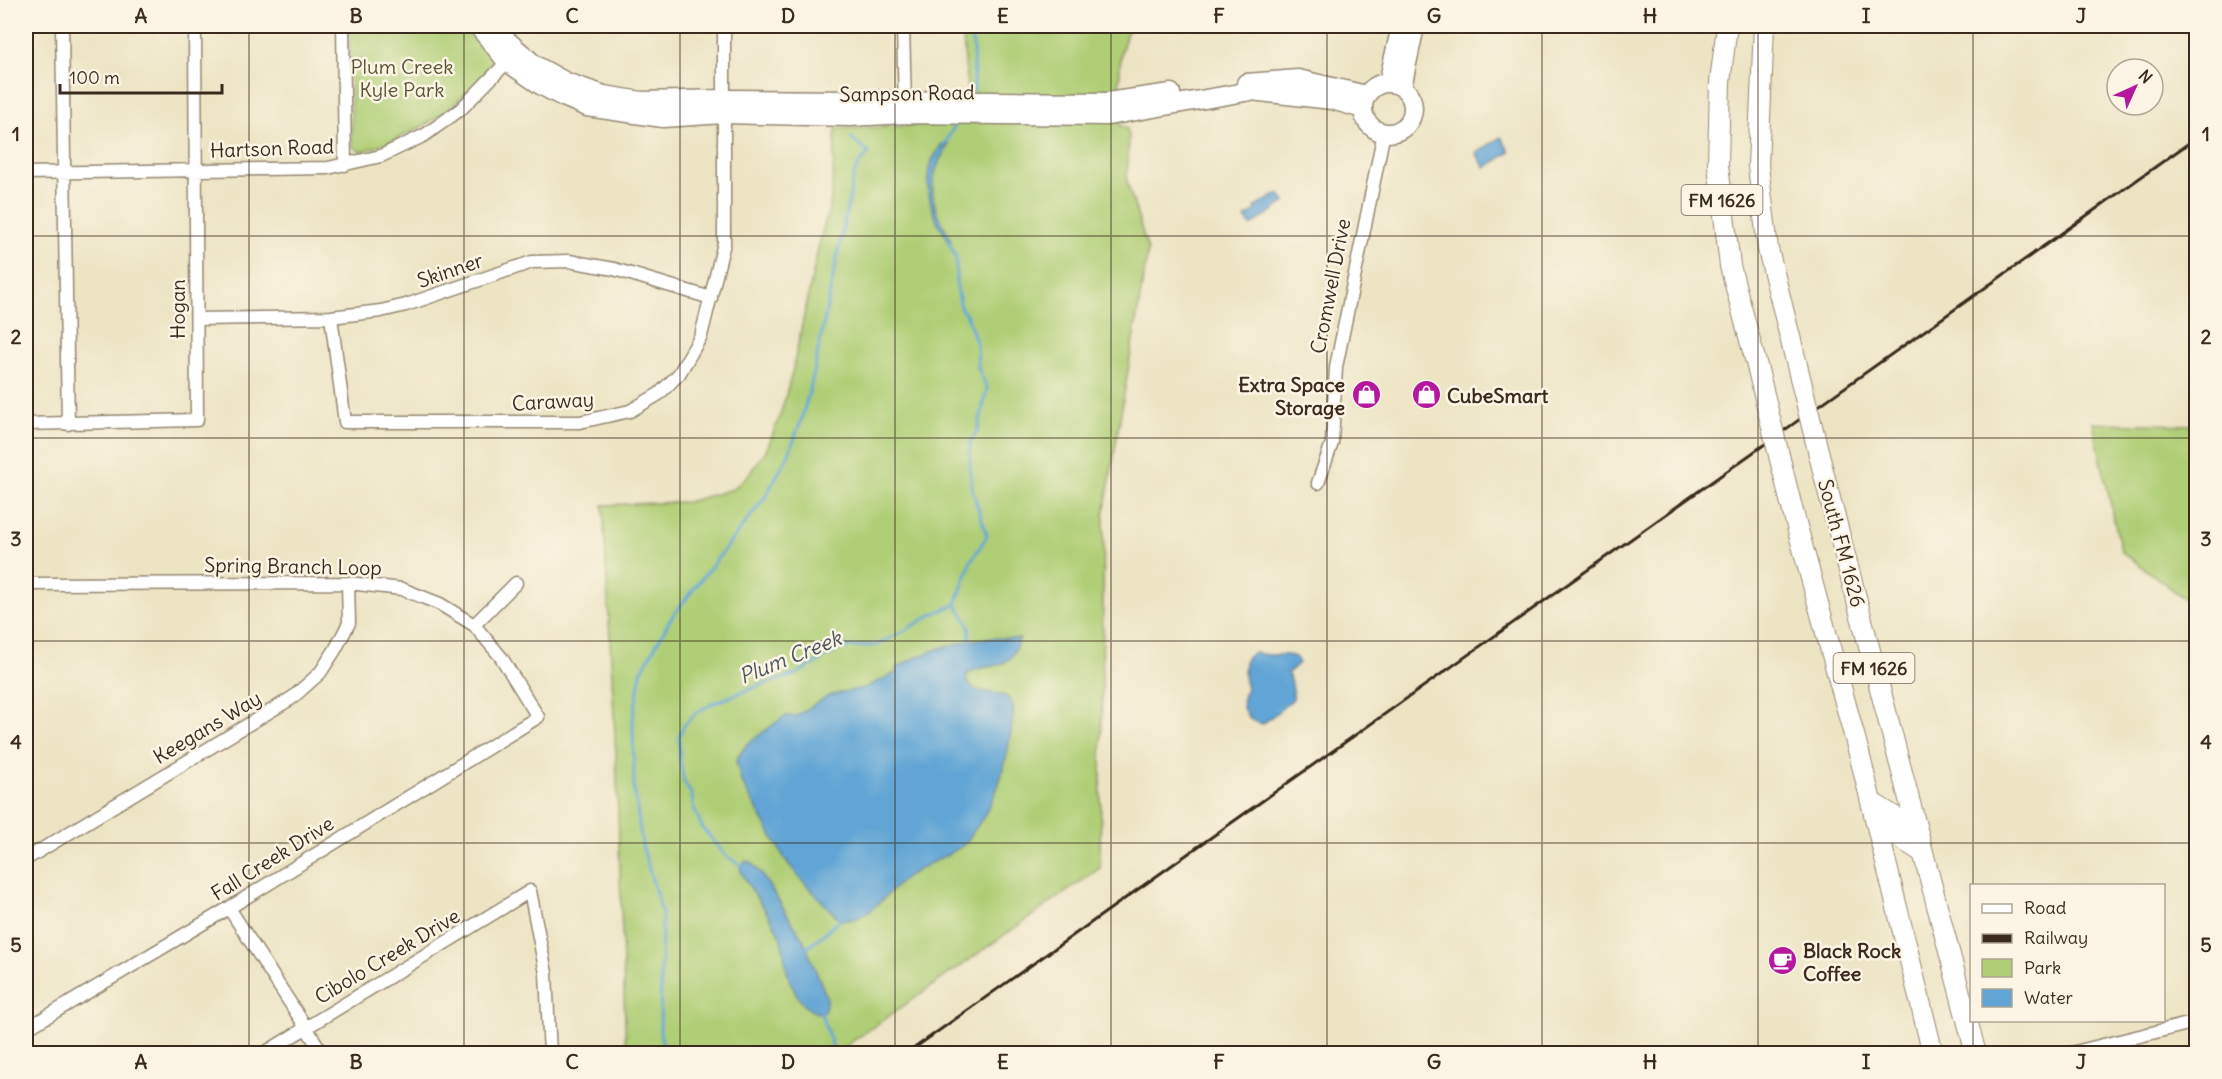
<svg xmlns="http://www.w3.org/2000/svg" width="2222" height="1079" viewBox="0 0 2222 1079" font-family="Delius,sans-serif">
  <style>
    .green { fill: #afce75; stroke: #757c4a; stroke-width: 1.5 }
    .water { fill: #60a5d5; stroke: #4e687a; stroke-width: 1.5 }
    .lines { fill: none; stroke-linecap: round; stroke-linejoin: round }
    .stream { stroke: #60a5d5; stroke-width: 3 }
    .street-casing { stroke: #948771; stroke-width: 15 }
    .secondary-casing { stroke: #948771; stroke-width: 21 }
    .primary-casing { stroke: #948771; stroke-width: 22 }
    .street { stroke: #fff; stroke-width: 12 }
    .secondary { stroke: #fff; stroke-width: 18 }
    .primary { stroke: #fff; stroke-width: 20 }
    .rail { stroke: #3b2a1e; stroke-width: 3 }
    .primary-bridge-casing { stroke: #948771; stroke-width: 22; stroke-linecap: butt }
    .primary-bridge { stroke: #fff; stroke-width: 20 }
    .grid { fill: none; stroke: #3b2a1e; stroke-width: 1.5; stroke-opacity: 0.55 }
    .labels { text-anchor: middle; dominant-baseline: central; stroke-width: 5; stroke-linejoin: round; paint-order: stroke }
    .shield { fill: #fcf5e5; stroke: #75675a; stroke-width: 1.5 }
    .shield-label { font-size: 18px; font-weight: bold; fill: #3b2a1e }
    .park-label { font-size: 20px; fill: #585334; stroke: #fcf5e5 }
    .street-label { font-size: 20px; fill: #3b2a1e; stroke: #fcf5e5 }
    .poi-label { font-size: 20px; font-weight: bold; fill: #3b2a1e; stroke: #fcf5e5; text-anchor: start }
    .water-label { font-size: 21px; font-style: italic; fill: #48555e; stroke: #fcf5e5 }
    .neatline { fill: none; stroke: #3b2a1e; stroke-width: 2 }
    .grid-label { font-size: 20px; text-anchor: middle; font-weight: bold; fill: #3b2a1e }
  </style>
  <rect width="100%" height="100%" fill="#fcf5e5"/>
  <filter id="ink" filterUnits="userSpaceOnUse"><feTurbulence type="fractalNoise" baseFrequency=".0167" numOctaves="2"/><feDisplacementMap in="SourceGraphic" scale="12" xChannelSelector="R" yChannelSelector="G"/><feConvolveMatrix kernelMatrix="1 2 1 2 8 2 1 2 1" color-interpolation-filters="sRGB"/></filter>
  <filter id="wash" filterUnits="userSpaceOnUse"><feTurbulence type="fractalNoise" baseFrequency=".008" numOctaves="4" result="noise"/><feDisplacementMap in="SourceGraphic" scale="24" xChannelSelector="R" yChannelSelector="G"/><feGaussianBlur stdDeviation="1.35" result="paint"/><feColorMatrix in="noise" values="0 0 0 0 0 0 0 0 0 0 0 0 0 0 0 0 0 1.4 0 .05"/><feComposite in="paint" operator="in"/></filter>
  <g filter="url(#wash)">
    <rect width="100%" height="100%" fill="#ede4c4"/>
    <path class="green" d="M 349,26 L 476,26 L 497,60 C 477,81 458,105 433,120 C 411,134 386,144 361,152 L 352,146 Z
      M 962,26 L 1129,26 L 1121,53 L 1119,85 L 1120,126 L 1126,127 L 1129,135 L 1127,182 L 1148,250 L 1104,515 L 1100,868 L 836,1053 L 626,1053 L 616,755 L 603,505 L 687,502 L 733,489 L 748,475 L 766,451 L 780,416 L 792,373 L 819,244 L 831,201 L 836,129 L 970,123 Z
      M 2093,423 L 2196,425 L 2196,607 L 2121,551 Z"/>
    <path class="water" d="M 1501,137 L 1510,152 L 1485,168 L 1476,153 Z
      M 942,144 L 949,144 C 934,166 927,189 938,215 C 942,224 948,231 951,241 L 948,242 C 945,233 941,229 937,221 C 930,208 926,184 929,169 C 931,160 937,152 942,144 Z
      M 1279,193 L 1285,202 L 1251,226 L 1245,218 L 1256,210 L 1255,207 Z
      M 987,638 L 1020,639 C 1017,644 1015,652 1011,657 C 1000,671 977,663 966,676 C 968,705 1018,678 1013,717 C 1008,756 1000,796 976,828 C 971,834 969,841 962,846 C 943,859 921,865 903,880 C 884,895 868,923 840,920 L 798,876 L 785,859 L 741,781 L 736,760 L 746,745 L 785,716 L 796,716 L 828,696 L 867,687 L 897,672 L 896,668 C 925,651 954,642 987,638 Z
      M 1254,652 C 1271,658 1280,652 1296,657 L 1299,663 L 1288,673 L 1293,690 L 1293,699 L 1263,724 C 1244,719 1237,706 1247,688 C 1243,677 1243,670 1246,658 Z
      M 745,861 L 751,862 L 762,875 L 803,939 L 827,998 L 824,1012 C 805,1018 791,986 787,971 C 784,959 784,945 779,934 C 769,912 753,895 742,874 L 740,868 Z"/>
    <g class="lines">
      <path class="stream" d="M 968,26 L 968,31 L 973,45 L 974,91
        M 944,146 L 956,123
        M 956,604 L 969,625 L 970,640
        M 742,866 L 726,856 L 702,827 L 693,806 L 692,795 L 684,782 L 680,760 L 679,737 L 684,725 L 697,712 L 714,703 L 758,686 L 795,675 L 842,648 L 877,645 L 904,631 L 931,615 L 956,604 L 971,561 L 987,536 L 972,489 L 970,469 L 970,443 L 978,430 L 987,388 L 978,368 L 977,344 L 967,316 L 961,309 L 956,282 L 956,258 L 948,239
        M 807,948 L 840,920
        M 820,1010 L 835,1054
        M 665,1054 L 660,1033 L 662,914 L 642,845 L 634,788 L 633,719 L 641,672 L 671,618 L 764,499 L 788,456 L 801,421 L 812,381 L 854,174 L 858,165 L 869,153 L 851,138"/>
    </g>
  </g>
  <g filter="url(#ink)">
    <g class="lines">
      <defs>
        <path id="street" d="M 62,26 L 68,424
          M 343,26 L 345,165
          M 903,26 L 905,107
          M 26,173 L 328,168 L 381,156 L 425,135 L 461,109 L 511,58
          M 331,317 L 345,422 L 580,422 L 630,411 L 659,394 L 679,374 L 701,336 L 724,243 L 724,26
          M 197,319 L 331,317 L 381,311 L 406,305 L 532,262 L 569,261 L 614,269 L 711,298
          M 26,424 L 197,420 L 195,26
          M 1318,483 L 1332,443 L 1336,367 L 1384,132
          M 26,584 L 348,583 L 402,589 L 440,604 L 474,625 L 501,657 L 538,717 L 229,908 L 26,1029
          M 474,625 L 516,583
          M 26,859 L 292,698 L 320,673 L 335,650 L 349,623 L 348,583
          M 229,908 L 323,1054
          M 263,1054 L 530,891 L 546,973 L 550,1054
          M 2067,1054 L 2196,1022"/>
        <path id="secondary" d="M 478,26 L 507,62 L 542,86 L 561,96 L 587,107 L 663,118 L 724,114 L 849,117 L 907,114 L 1108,116 L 1251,91 L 1332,100 L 1363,109
          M 494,26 L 502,36 L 535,65 L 566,82 L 604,95 L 642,101 L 724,99 L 1107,102 L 1171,93
          M 1246,83 L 1298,79 L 1366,95
          M 1388,83 L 1401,26
          M1363 108a25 25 0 1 1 50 0a25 25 0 1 1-50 0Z
          M 1402,87 L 1415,26"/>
        <path id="primary" d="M 1727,26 L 1720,82 L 1718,165 L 1730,266 L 1758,370
          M 1764,26 L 1758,166 L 1768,249 L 1792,345
          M 1826,483 L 1976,1054
          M 1793,512 L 1859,753 L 1933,1054
          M 1871,802 L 1908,825 L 1916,825
          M 1878,831 L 1894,834 L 1922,852"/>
      </defs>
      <use href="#street" class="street-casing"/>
      <use href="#secondary" class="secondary-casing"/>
      <use href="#primary" class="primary-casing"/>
      <use href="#street" class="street"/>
      <use href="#secondary" class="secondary"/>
      <use href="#primary" class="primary"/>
      <path class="rail" d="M 906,1054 L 2196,138"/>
      <defs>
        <path id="primary-bridge" d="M 1792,345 L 1826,483
          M 1758,370 L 1793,512"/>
      </defs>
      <use href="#primary-bridge" class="primary-bridge-casing"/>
      <use href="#primary-bridge" class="primary-bridge"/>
    </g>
  </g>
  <path class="grid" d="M 249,26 L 249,1054M 464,26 L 464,1054M 680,26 L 680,1054M 895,26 L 895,1054M 1111,26 L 1111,1054M 1327,26 L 1327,1054M 1542,26 L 1542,1054M 1758,26 L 1758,1054M 1973,26 L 1973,886M 26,236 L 2196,236M 26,438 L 2196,438M 26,641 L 2196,641M 26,843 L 2196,843M 1973,1020 L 1973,1054"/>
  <defs>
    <symbol id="shop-disc" viewBox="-11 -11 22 22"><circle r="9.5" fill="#b5179e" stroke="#fcf5e5"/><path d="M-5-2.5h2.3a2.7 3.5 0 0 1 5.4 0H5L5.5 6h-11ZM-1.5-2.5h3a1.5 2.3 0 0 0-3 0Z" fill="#fff"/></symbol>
    <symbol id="cafe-disc" viewBox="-11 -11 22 22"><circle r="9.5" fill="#b5179e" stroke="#fcf5e5"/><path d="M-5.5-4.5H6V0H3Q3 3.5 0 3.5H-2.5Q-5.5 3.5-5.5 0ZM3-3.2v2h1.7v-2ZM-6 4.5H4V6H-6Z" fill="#fff"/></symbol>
  </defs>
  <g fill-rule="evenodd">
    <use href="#shop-disc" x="1350" y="378" width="33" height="33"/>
    <use href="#shop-disc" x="1410" y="378" width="33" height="33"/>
    <use href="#cafe-disc" x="1766" y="944" width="33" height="33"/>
  </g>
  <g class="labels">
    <g class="shield">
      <rect x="1681.5" y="185" width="81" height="30" rx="4.5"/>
      <rect x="1833.5" y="653" width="81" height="30" rx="4.5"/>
    </g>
    <g class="shield-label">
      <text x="1722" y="200">FM 1626</text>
      <text x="1874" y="668">FM 1626</text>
    </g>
    <g class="park-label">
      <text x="402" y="66">Plum Creek<tspan x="402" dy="23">Kyle Park</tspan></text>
    </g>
    <g class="street-label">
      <text transform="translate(907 93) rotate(-1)">Sampson Road</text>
      <text transform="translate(272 148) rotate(-2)">Hartson Road</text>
      <text transform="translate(450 270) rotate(-19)">Skinner</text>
      <text transform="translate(1330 286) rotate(-79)">Cromwell Drive</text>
      <text transform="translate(177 309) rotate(-90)">Hogan</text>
      <text transform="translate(553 401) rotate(-3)">Caraway</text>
      <text transform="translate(1842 543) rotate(75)">South FM 1626</text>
      <text transform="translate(293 566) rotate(1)">Spring Branch Loop</text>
      <text transform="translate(207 727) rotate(-31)">Keegans Way</text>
      <text transform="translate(272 858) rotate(-32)">Fall Creek Drive</text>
      <text transform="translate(387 956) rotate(-31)">Cibolo Creek Drive</text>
    </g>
    <g class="poi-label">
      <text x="1345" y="384" text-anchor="end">Extra Space<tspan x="1345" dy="23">Storage</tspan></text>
      <text x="1447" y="395">CubeSmart</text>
      <text x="1803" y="950">Black Rock<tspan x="1803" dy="23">Coffee</tspan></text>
    </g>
    <g class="water-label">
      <text transform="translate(790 657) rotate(-22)">Plum Creek</text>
    </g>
  </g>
  <rect width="2222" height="1079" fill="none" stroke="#fcf5e5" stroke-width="66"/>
  <rect x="1970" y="884" width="195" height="138" fill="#fcf5e5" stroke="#afa495" stroke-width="1.5"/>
  <rect x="1982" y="904" width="30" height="9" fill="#ffffff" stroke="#afa495" stroke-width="1.5"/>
  <text x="2024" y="914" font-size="18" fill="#3b2a1e">Road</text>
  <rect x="1982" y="934" width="30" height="9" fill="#3b2a1e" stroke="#afa495" stroke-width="1.5"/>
  <text x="2024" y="944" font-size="18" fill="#3b2a1e">Railway</text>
  <rect x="1982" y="959" width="30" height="18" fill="#afce75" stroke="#afa495" stroke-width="1.5"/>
  <text x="2024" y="974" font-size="18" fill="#3b2a1e">Park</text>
  <rect x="1982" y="989" width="30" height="18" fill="#60a5d5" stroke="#afa495" stroke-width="1.5"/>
  <text x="2024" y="1004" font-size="18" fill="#3b2a1e">Water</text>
  <g transform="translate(2135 87) rotate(45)"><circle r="28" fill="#fcf5e5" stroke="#afa495" stroke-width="1.5"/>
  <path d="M0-4.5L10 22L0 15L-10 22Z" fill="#b5179e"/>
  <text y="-9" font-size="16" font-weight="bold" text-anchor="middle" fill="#3b2a1e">N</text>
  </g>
  <path d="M60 84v9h162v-9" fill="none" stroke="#3b2a1e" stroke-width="3"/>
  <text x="69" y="84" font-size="18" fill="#3b2a1e" stroke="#fcf5e5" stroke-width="4.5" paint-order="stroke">100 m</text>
  <rect x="33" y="33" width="2156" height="1013" class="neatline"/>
  <g class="grid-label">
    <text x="141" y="23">A</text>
    <text x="356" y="23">B</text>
    <text x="572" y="23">C</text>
    <text x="788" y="23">D</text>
    <text x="1003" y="23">E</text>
    <text x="1219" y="23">F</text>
    <text x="1434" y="23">G</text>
    <text x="1650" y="23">H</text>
    <text x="1866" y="23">I</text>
    <text x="2081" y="23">J</text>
    <text x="16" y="141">1</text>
    <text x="2206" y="141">1</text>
    <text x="16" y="344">2</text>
    <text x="2206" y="344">2</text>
    <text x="16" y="546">3</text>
    <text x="2206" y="546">3</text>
    <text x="16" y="749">4</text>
    <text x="2206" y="749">4</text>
    <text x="16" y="952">5</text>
    <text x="2206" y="952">5</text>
    <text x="141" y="1069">A</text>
    <text x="356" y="1069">B</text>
    <text x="572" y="1069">C</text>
    <text x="788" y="1069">D</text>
    <text x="1003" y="1069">E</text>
    <text x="1219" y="1069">F</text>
    <text x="1434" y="1069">G</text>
    <text x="1650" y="1069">H</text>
    <text x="1866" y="1069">I</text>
    <text x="2081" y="1069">J</text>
  </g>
</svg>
